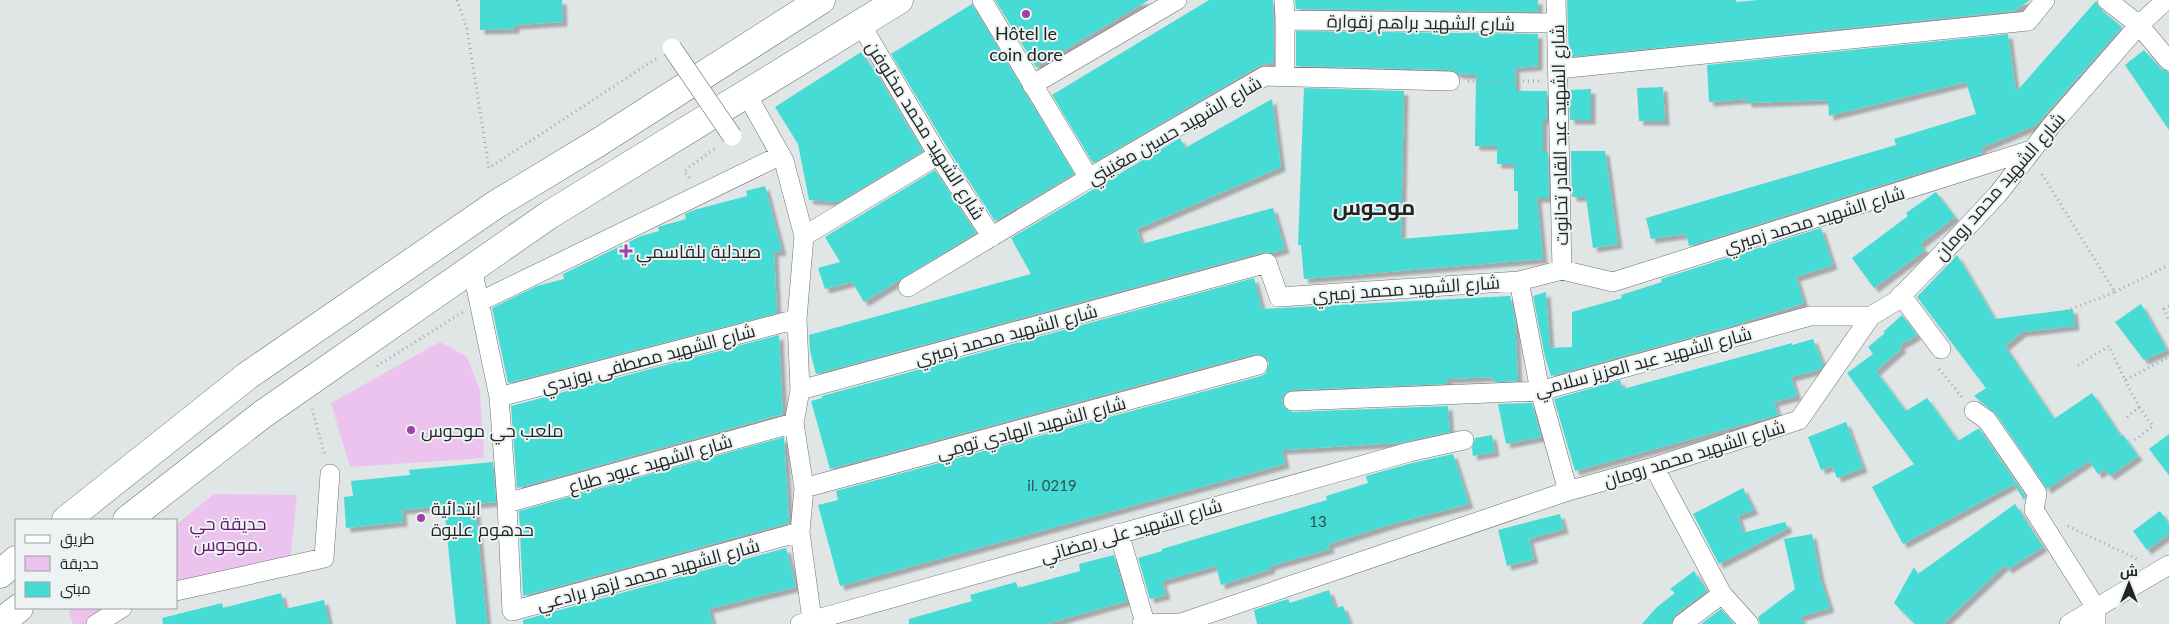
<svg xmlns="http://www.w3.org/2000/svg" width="2169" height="624" viewBox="0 0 2169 624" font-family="Lato,Cairo,sans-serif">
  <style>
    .green { fill: #ebc3ee }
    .building { fill: #46dbd5; filter: url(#shadow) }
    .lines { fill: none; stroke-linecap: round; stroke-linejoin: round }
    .street-casing { stroke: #6d7272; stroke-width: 20 }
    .highway-casing { stroke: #6d7272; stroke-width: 29 }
    .path { stroke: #a3a7a7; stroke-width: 3; stroke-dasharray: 1 4; stroke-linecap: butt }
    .street { stroke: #fff; stroke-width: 19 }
    .highway { stroke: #fff; stroke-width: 28 }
    .street-bridge-casing { stroke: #6d7272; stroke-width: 20; stroke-linecap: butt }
    .street-bridge { stroke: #fff; stroke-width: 19 }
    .poi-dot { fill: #9f40a9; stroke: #edf3f2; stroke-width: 2 }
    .labels { text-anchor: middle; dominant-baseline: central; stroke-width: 4; stroke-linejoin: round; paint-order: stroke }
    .number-label { font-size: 15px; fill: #2c5251 }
    .street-label { font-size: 18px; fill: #232525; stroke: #edf3f2 }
    .poi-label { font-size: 18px; fill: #232525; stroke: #edf3f2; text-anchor: start }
    .park-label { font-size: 18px; fill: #64146c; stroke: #edf3f2 }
    .district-label { font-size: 22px; font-weight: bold; fill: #232525; stroke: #edf3f2 }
  </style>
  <defs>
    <filter id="shadow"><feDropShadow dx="4.5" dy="4.5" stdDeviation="1" flood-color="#0004"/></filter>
  </defs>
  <rect width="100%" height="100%" fill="#e0e5e5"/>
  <path class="green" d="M 440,342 L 467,357 L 480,391 L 484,458 L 350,467 L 331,403 Z
    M 214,494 L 297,495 L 290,561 L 176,583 L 176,525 Z
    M 73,608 L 106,608 L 85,624 L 73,624 L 69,612 Z"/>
  <path class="building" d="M 480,0 L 562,0 L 563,22 L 515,25 L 515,29 L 480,30 Z
    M 995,0 L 1149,0 L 1036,67 Z
    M 1209,0 L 1273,0 L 1274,62 L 1259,66 L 1093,163 L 1052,95 Z
    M 1295,0 L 1538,0 L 1538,12 L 1296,9 Z
    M 1567,0 L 1736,0 L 1736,2 L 1759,0 L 2030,0 L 2014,11 L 1569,57 Z
    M 2096,1 L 2100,9 L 2122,27 L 2036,125 L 1981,148 L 1983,153 L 1689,246 L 1686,234 L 1651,239 L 1646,218 L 1896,145 L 1894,139 L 1976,114 L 1966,82 L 1829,116 L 1828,100 L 1747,103 L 1747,99 L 1709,102 L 1707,65 L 2008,34 L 2016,92 Z
    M 972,4 L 1074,174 L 995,221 L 948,149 L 891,54 Z
    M 1296,31 L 1538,34 L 1538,66 L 1515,68 L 1516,91 L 1547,91 L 1547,119 L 1543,119 L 1543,152 L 1548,152 L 1549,198 L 1537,198 L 1543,259 L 1304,279 L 1301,245 L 1298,245 L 1304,88 L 1404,91 L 1401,239 L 1518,229 L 1518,191 L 1514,191 L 1514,164 L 1497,164 L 1497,146 L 1475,146 L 1476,75 L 1459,74 L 1450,70 L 1296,66 Z
    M 2144,50 L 2161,69 L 2169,72 L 2169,130 L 2125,65 Z
    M 861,52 L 871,67 L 872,66 L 923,151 L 839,202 L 809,200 L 798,144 L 775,107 Z
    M 1663,87 L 1665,121 L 1639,121 L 1637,88 Z
    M 1591,89 L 1591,120 L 1570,120 L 1569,91 L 1571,90 Z
    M 1272,99 L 1281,167 L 1137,229 L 1142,244 L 1273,208 L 1285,249 L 1271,253 L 1264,252 L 816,374 L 810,351 L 809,335 L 1031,274 L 1011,238 L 1180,138 L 1185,148 Z
    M 1571,151 L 1605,151 L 1618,244 L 1593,248 L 1586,197 L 1572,197 Z
    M 935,170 L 976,233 L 864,302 L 852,282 L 825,289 L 818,268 L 840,262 L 825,237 Z
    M 765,186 L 782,251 L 774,252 L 777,313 L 508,383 L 492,308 L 537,286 L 564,279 L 563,274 L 641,236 L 659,231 L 658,227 L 661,226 L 686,219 L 685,214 L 694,210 L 747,196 L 746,191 Z
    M 1936,192 L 1955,217 L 1920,244 L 1925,250 L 1874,288 L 1852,258 L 1908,216 L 1906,213 Z
    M 1821,228 L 1833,265 L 1796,277 L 1804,303 L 1732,326 L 1551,376 L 1545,357 L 1533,296 L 1546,292 L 1550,348 L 1572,347 L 1572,312 L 1622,298 L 1621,295 L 1662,282 L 1661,279 Z
    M 1957,255 L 1995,319 L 2073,309 L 2075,326 L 2022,332 L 2005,346 L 2054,419 L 2092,393 L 2121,436 L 2123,435 L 2138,456 L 2110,476 L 2105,469 L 2098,474 L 2089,461 L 2047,489 L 1996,414 L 1974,396 L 1986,388 L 1917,297 Z
    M 1254,278 L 1262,309 L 1510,296 L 1515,318 L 1518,381 L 1494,382 L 1493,377 L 1447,379 L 1447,384 L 1292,390 L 1283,395 L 1282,402 L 1284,407 L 1293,412 L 1448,406 L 1450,432 L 1399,443 L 1282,450 L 1285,464 L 840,586 L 818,505 L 838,500 L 836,491 L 1261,376 L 1266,373 L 1269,363 L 1266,357 L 1255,354 L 830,469 L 811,401 L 822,398 L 822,396 Z
    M 2141,304 L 2167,350 L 2144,360 L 2115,322 Z
    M 1902,315 L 1917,335 L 1900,345 L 1902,348 L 1876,371 L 1906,411 L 1927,398 L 1958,441 L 1979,428 L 2025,496 L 2024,500 L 2014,484 L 1903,544 L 1872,487 L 1914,464 L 1847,373 L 1873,354 L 1868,347 L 1885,333 L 1883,332 Z
    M 779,335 L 783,414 L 517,488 L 511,406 Z
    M 1813,339 L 1823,365 L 1821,369 L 1791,377 L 1797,396 L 1774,402 L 1778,415 L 1575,471 L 1554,399 L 1620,380 L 1623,389 L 1792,343 L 1792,345 Z
    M 1532,403 L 1541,437 L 1506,444 L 1498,404 Z
    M 1846,422 L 1863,468 L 1837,478 L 1832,466 L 1821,470 L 1808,437 Z
    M 2169,434 L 2169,475 L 2149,449 Z
    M 1492,435 L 1495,452 L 1473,456 L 1472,448 L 1475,438 Z
    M 784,437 L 789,523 L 523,596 L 519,511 Z
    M 1453,454 L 1469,504 L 1395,523 L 1329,544 L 1330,549 L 1270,566 L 1271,569 L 1221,585 L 1216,566 L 1162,581 L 1166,595 L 1150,599 L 1138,558 L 1162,551 L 1162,549 L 1327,500 L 1326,496 L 1368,483 L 1366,476 L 1412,463 Z
    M 493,462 L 496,502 L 475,504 L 487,624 L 456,624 L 444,506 L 402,510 L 403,522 L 346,528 L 344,497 L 353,496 L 351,481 L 410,475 L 409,470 Z
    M 1743,488 L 1754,510 L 1738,516 L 1743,533 L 1785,522 L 1788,528 L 1719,564 L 1693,514 Z
    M 2015,504 L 2043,547 L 2008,569 L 2005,565 L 1943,624 L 1915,624 L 1894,603 L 1914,567 L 1918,574 Z
    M 2160,511 L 2169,524 L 2169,534 L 2147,550 L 2133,531 Z
    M 1560,514 L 1564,529 L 1529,539 L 1534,559 L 1507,566 L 1498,530 Z
    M 1812,534 L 1820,577 L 1830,608 L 1800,617 L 1805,624 L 1760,624 L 1758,617 L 1795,589 L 1784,539 Z
    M 786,548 L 796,587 L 709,609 L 713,624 L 523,624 L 523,620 Z
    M 1114,555 L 1127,601 L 1046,624 L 909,624 L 909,619 L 972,601 L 970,595 L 1016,582 L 1018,588 L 1080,571 L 1079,564 Z
    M 1694,571 L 1707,591 L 1675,615 L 1671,624 L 1642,624 L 1657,607 L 1675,593 L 1670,589 Z
    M 1329,590 L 1335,608 L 1343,606 L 1350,624 L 1257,624 L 1254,610 L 1288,599 L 1290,603 Z
    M 281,593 L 285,609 L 324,600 L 329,624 L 163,624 L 162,618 L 222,603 L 223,608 Z
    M 1721,609 L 1734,624 L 1701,624 Z"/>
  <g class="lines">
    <defs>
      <path id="street" d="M 982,0 L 1089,178
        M 1284,0 L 1285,19
        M 1556,0 L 1562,270
        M 2107,0 L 2139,25 L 2169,61
        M 860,23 L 938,155 L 992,237
        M 1558,69 L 2028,21 L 2045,0
        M 1285,77 L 1285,20 L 1556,23
        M 1032,85 L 1177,0
        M 746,93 L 784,161 L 804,236 L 797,319 L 800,390 L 794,423 L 804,488 L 800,532 L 812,620
        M 804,236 L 938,155
        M 472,268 L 499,397 L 507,503 L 512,611 L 800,532
        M 1519,281 L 1540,391 L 1568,491
        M 908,287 L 1089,178 L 1265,76 L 1450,81
        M 1901,295 L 1941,349
        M 479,302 L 781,155
        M 800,390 L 1267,263 L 1279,297 L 1519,281 L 1562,270 L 1613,282 L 2031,150
        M 499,397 L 797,319
        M 1293,401 L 1540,391 L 1810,316 L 1871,316
        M 1974,411 L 1987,420 L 2037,493 L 2034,510 L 2096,608 L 2096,624
        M 1654,467 L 1722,594 L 1749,624
        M 804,488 L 1258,365
        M 507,503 L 794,423
        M 1119,533 L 1145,623
        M 176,591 L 324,558 L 330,474
        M 96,624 L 122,608
        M 800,624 L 1409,452 L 1464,440
        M 1142,624 L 1181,623 L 1568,491 L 1654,467 L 1799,420 L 1871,316 L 1896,301 L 1940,256 L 1998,194 L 2051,126 L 2139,25 L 2166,0
        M 1682,624 L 1722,594
        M 2069,624 L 2169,565"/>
      <path id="highway" d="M 66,520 L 247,376 L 495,205 L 599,142 L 821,0
        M 127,520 L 263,414 L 549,215 L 899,0
        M 0,574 L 16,560
        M 0,623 L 19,608"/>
    </defs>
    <use href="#street" class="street-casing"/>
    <use href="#highway" class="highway-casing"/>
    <path class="path" d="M 457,0 L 467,29 L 489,168 L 657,58
      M 1468,81 L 1539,81
      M 2042,174 L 2115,292 L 2066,311
      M 689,178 L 684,171 L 717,147
      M 2115,292 L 2169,265
      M 2169,306 L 2164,309 L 2169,321
      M 2078,365 L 2109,346 L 2125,380 L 2169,357
      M 377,366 L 463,312
      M 1939,369 L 1962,397
      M 2125,380 L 2139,407 L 2126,418
      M 312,409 L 325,456
      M 2135,440 L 2153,426 L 2139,407
      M 2068,526 L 2139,560"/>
    <use href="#street" class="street"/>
    <use href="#highway" class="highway"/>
    <defs>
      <path id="street-bridge" d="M 672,48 L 732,136"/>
    </defs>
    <use href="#street-bridge" class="street-bridge-casing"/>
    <use href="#street-bridge" class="street-bridge"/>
  </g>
  <g class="poi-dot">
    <circle cx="1026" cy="14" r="5"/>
    <path d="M623.5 243.5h5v5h5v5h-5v5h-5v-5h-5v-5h5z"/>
    <circle cx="411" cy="430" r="5"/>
    <circle cx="421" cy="518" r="5"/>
  </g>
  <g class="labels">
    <g class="number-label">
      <text x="1052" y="485">il. 0219</text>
      <text x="1318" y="521">13</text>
    </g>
    <g class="street-label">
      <text transform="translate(1421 22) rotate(1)">شارع الشهيد براهم زقوارة</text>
      <text transform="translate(926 130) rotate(58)">شارع الشهيد محمد مخلوفن</text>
      <text transform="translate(1174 130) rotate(-30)">شارع الشهيد حسين مغنيني</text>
      <text transform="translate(1559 135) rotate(-91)">شارع الشهيد عبد القادر تحانوت</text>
      <text transform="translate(1999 186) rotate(-49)">شارع الشهيد محمد رومان</text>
      <text transform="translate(1814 219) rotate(-17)">شارع الشهيد محمد زميري</text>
      <text transform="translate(1406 288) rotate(-4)">شارع الشهيد محمد زميري</text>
      <text transform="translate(1006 334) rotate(-15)">شارع الشهيد محمد زميري</text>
      <text transform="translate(648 358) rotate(-15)">شارع الشهيد مصطفى بوزيدي</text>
      <text transform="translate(1643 361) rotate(-15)">شارع الشهيد عبد العزيز سلامي</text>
      <text transform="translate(1031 427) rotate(-15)">شارع الشهيد الهادي تومي</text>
      <text transform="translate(1694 453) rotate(-17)">شارع الشهيد محمد رومان</text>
      <text transform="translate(650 463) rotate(-16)">شارع الشهيد عبود طباع</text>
      <text transform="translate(1131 530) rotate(-16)">شارع الشهيد على رمضاني</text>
      <text transform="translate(648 574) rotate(-15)">شارع الشهيد محمد لزهر برادعي</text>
    </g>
    <g class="poi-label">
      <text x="1026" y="33" text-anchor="middle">Hôtel le<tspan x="1026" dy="21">coin dore</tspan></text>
      <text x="636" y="251">صيدلية بلقاسمي</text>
      <text x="421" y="430">ملعب حي موحوس</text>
      <text x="431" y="508">ابتدائية<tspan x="431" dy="21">حدهوم عليوة</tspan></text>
    </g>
    <g class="park-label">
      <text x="228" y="523">حديقة حي<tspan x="228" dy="21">موحوس.</tspan></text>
    </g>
    <g class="district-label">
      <text x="1374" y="206">موحوس</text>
    </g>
  </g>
  <rect x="15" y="519" width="162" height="90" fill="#edf3f2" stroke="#9ca1a0"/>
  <rect x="25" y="535" width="25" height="8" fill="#ffffff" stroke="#9ca1a0"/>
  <text x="60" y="544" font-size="15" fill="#232525">طريق</text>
  <rect x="25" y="556" width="25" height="15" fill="#ebc3ee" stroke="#9ca1a0"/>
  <text x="60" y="569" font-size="15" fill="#232525">حديقة</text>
  <rect x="25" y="582" width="25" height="15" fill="#46dbd5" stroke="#9ca1a0"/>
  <text x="60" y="594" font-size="15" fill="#232525">مبنى</text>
  <g transform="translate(2129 584)" stroke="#edf3f2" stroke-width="4" paint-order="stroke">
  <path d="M0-4L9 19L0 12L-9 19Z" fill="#232525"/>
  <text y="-8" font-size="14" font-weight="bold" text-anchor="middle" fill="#232525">ش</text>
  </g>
</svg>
